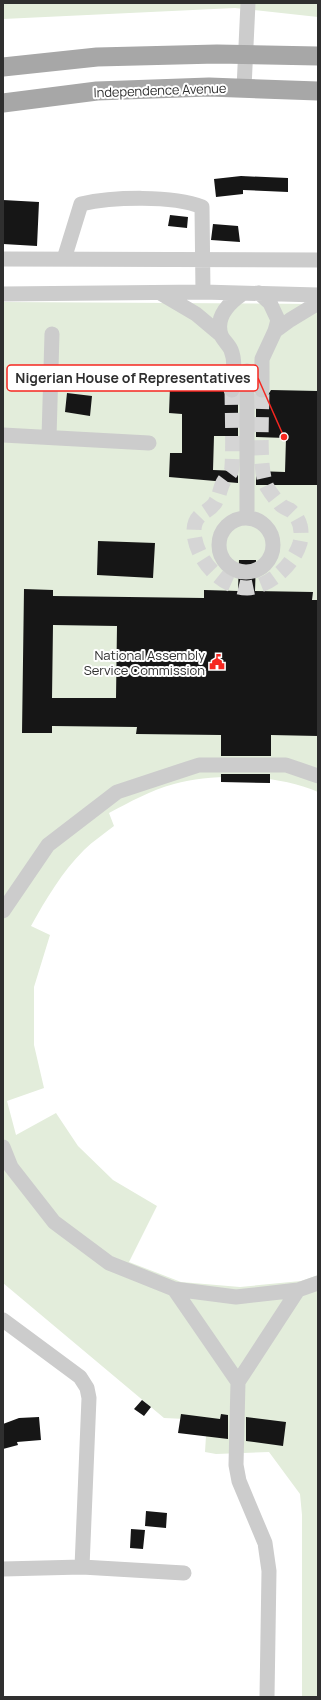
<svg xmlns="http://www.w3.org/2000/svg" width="321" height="1700" viewBox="0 0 321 1700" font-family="Manrope,sans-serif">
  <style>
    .green { fill: #e3eddb }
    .building { fill: #161616; fill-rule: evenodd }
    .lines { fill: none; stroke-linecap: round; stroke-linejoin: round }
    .minor-tunnel { stroke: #d5d5d5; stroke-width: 15; stroke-dasharray: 15 8; stroke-linecap: butt }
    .minor { stroke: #ccc; stroke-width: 15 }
    .major { stroke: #a7a7a7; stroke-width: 19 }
    .labels { text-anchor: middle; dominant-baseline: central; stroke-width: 4; stroke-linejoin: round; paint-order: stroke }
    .street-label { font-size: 13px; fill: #2f2f2f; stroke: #fff }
    .poi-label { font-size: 13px; fill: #2f2f2f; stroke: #fff; text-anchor: end }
    .leader { fill: none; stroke: #f62720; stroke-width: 1.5 }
    .callout-dot { fill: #f62720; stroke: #fff; stroke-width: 1.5 }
    .callout { fill: #fff; stroke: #f62720; stroke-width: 1.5 }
    .callout-label { font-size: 14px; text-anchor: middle; font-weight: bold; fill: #2f2f2f }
  </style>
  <rect width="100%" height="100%" fill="#fff"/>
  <path class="green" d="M 3,3 L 318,3 L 318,17 L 235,8 L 3,19 Z
    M 3,302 L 318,304 L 318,792 C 276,774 217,773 174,784 C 151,790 130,802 109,813 L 114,826 C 104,834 93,841 84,850 C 62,872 46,899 31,926 L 50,935 L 34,987 L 34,1045 L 44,1088 L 7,1101 L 16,1135 L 56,1113 L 78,1146 L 113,1180 L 157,1206 L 129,1262 L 181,1282 L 240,1287 L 301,1281 L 318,1275 L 318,1697 L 302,1697 L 302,1515 L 300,1494 L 269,1452 L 216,1454 L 205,1452 L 207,1420 L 164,1418 L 3,1283 Z"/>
  <path class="building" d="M 241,176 L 288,178 L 288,192 L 243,190 L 243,194 L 216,197 L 214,179 Z
    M 3,200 L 39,202 L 37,246 L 3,244 Z
    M 170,215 L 188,217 L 187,228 L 168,226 Z
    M 213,224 L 238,226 L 240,242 L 211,240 Z
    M 170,387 L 223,390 L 227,398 L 232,399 L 238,396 L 238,436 L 214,436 L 213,470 L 238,471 L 238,483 L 169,477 L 170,453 L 182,453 L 182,414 L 169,413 Z
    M 271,390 L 318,391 L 318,485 L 256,485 L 256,471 L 285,472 L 286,438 L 256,437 L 256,396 L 262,399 L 266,398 Z
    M 67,393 L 92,396 L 90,416 L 65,412 Z
    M 98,541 L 155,543 L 153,578 L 97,575 Z
    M 239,560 L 256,560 L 255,591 L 313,592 L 312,600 L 318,600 L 318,736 L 271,735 L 271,756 L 221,756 L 221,735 L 136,734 L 137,727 L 52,726 L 52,733 L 22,733 L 24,589 L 53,590 L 53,596 L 204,598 L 204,590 L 238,591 ZM 53,625 L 117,626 L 116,698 L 52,698 Z
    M 221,774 L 270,774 L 270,783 L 221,782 Z
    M 142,1400 L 151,1407 L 144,1416 L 134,1409 Z
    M 181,1414 L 220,1419 L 221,1414 L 228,1415 L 228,1439 L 178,1433 Z
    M 39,1417 L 41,1440 L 17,1442 L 18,1445 L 3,1449 L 3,1424 L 19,1418 Z
    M 246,1417 L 286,1422 L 283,1446 L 246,1441 Z
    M 146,1511 L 167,1513 L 166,1528 L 145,1526 Z
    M 131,1529 L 145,1530 L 143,1549 L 130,1548 Z"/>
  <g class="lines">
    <path class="minor-tunnel" d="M 232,390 C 232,402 234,465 231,472 C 229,475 226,478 224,481 C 220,487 220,495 216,501 C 211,513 194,511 194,531 C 194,556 220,588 247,588 C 270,587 294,564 300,543 C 303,530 300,518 290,510 C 286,508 282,507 280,504 C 275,499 270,492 267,487 C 258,471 262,411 262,390"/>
    <path class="minor" d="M 244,88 L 248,3
      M 3,259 L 318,260
      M 64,259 L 81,204 C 112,197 173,195 202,207 L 203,292
      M 259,293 L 270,303 L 278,320 L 275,331 L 262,359 L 262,390
      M 3,294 L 203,292 L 318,295
      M 162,294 L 196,314 L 221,335
      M 275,331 L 290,320 L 318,303
      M 232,390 C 233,377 236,362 231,350 C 229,345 223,340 221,335 C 215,317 229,303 242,294
      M 3,435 L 149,443
      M 49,437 L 52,334
      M 247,518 L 247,371
      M219 545a27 27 0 1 1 54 0a27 27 0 1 1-54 0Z
      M 3,911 L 48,845 L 117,792 L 199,765 L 286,765 L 318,776
      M 3,1147 L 11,1167 L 54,1222 L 109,1263 L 174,1289 L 236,1297 L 298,1290 L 318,1283
      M 174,1289 L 238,1382 L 298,1290
      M 3,1320 L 80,1377 L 87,1388 L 89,1398 L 82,1567
      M 238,1382 L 236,1465 L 239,1481 L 265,1543 L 269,1571 L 267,1697
      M 3,1569 L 82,1567 L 184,1573"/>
    <path class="major" d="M 3,67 L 97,57 L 217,54 L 318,56
      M 3,103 L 97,91 L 209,87 L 318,91"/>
  </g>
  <defs>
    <symbol id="civic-bare" viewBox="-9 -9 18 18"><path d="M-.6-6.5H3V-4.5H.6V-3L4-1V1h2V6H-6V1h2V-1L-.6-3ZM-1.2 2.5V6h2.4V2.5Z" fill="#f62720" stroke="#fff" stroke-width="2.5" paint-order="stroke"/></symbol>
  </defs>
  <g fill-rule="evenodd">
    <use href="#civic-bare" x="206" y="651" width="22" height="22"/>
  </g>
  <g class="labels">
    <g class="street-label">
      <text transform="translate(160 90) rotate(-2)">Independence Avenue</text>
    </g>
    <g class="poi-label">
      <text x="205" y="655">National Assembly<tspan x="205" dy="15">Service Commission</tspan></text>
    </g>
  </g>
  <path class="leader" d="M284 437L258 378"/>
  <circle class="callout-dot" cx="284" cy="437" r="4"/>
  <rect class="callout" x="7" y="365" width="251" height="26" rx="4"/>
  <g class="callout-label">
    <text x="133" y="383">Nigerian House of Representatives</text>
  </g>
  <rect width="321" height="1700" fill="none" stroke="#2f2f2f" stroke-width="8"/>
</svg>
